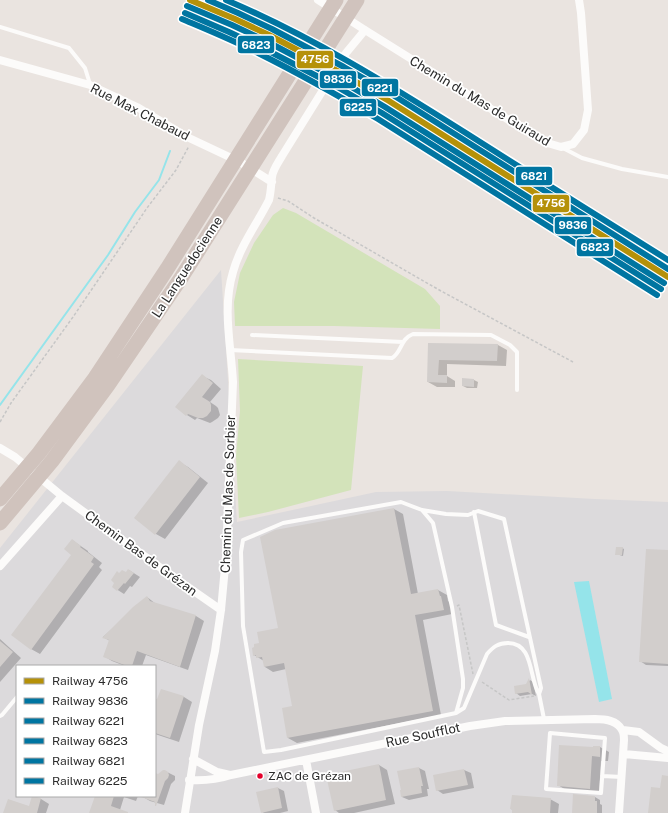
<svg xmlns="http://www.w3.org/2000/svg" width="668" height="813" viewBox="0 0 668 813" font-family="'Public Sans',sans-serif">
  <style>
    .industrial { fill: #dcdadc; fill-rule: evenodd }
    .green { fill: #d3e3ba }
    .water { fill: #95e4ea }
    .shadow { fill: #0003 }
    .lines { fill: none; stroke-linecap: round; stroke-linejoin: round }
    .stream { stroke: #95e4ea; stroke-width: 2 }
    .building { fill: #d2cecc }
    .path { stroke: #c6c6c6; stroke-width: 1.5; stroke-dasharray: 3 2; stroke-linecap: butt }
    .service { stroke: #fcfbfa; stroke-width: 4 }
    .minor { stroke: #fcfbfa; stroke-width: 8 }
    .motorway { stroke: #d0c3bd; stroke-width: 15 }
    .rail-1-casing { stroke: #fff; stroke-width: 9 }
    .rail-2-casing { stroke: #fff; stroke-width: 9 }
    .rail-3-casing { stroke: #fff; stroke-width: 9 }
    .rail-4-casing { stroke: #fff; stroke-width: 9 }
    .rail-5-casing { stroke: #fff; stroke-width: 9 }
    .rail-6-casing { stroke: #fff; stroke-width: 9 }
    .rail-1 { stroke: #b59109; stroke-width: 6 }
    .rail-2 { stroke: #0075a1; stroke-width: 6 }
    .rail-3 { stroke: #0075a1; stroke-width: 6 }
    .rail-4 { stroke: #0075a1; stroke-width: 6 }
    .rail-5 { stroke: #0075a1; stroke-width: 6 }
    .rail-6 { stroke: #0075a1; stroke-width: 6 }
    .bus-dot { fill: #e4002b; stroke: #fff; stroke-width: 1.5 }
    .labels { text-anchor: middle; dominant-baseline: central; stroke-width: 3.5; stroke-linejoin: round; paint-order: stroke }
    .bus-label { font-size: 12px; fill: #2b2b2b; stroke: #fff; text-anchor: start }
    .street-label { font-size: 13px; fill: #2b2b2b; stroke: #fff }
    .line-badge { stroke: #fff; stroke-width: 1.5 }
    .badge-label { font-size: 11px; text-anchor: middle; font-weight: bold; fill: #fff }
  </style>
  <rect width="100%" height="100%" fill="#eae4e0"/>
  <path class="industrial" d="M 221,270 L 237,522 L 376,492 L 447,491 L 595,499 L 668,502 L 668,813 L 0,813 L 0,548 ZM 17,666 L 155,666 L 155,796 L 17,796 Z"/>
  <path class="green" d="M 283,208 L 296,213 L 425,289 L 440,306 L 440,329 L 334,326 L 235,326 L 234,302 L 240,273 L 254,243 L 273,215 Z
    M 238,359 L 363,366 L 351,490 L 268,512 L 239,518 L 236,456 L 240,411 Z"/>
  <path class="water" d="M 589,581 L 612,699 L 599,702 L 574,582 Z"/>
  <path class="shadow" d="M 429,344 L 498,345 L 507,350 L 506,366 L 447,364 L 447,376 L 455,381 L 455,387 L 437,387 L 428,382 Z
    M 202,376 L 211,380 L 221,389 L 210,402 L 216,406 L 218,408 L 220,415 L 218,418 L 212,422 L 210,423 L 197,418 L 195,420 L 187,415 Z
    M 474,380 L 478,382 L 477,388 L 467,388 L 463,386 Z
    M 179,462 L 188,467 L 208,483 L 165,539 L 156,534 L 135,518 Z
    M 394,509 L 403,514 L 418,594 L 438,590 L 447,595 L 448,601 L 450,602 L 452,614 L 423,620 L 441,715 L 297,743 L 288,738 L 293,707 L 286,669 L 273,672 L 265,667 L 264,661 L 254,655 L 260,644 L 279,629 Z
    M 72,540 L 88,551 L 88,552 L 102,563 L 99,567 L 102,570 L 40,654 L 31,649 L 72,554 Z
    M 622,548 L 624,549 L 623,556 L 616,554 Z
    M 668,551 L 668,666 L 646,665 L 640,661 Z
    M 129,570 L 140,577 L 132,587 L 130,586 L 124,594 L 113,587 L 120,574 L 126,573 Z
    M 147,597 L 156,604 L 196,616 L 204,621 L 188,670 L 146,655 L 142,666 L 125,666 L 112,661 L 104,656 L 110,641 L 103,637 Z
    M 0,639 L 21,658 L 0,682 Z
    M 530,680 L 533,682 L 536,696 L 532,694 L 520,696 L 516,693 L 527,685 Z
    M 162,690 L 184,697 L 192,702 L 179,742 L 155,734 L 155,700 L 158,701 Z
    M 594,747 L 600,747 L 609,752 L 608,761 L 601,761 L 599,793 L 566,790 L 558,785 L 594,748 Z
    M 379,765 L 387,770 L 395,804 L 354,813 L 339,813 L 335,810 Z
    M 419,768 L 425,771 L 429,789 L 427,789 L 428,796 L 409,800 L 402,797 Z
    M 464,770 L 471,773 L 474,788 L 443,794 L 437,790 L 434,776 Z
    M 165,771 L 175,776 L 175,780 L 171,784 L 164,805 L 150,801 L 143,797 L 144,796 L 155,796 L 155,774 L 159,775 Z
    M 278,788 L 284,791 L 288,811 L 280,813 L 264,813 L 262,812 Z
    M 96,796 L 138,796 L 136,801 L 124,797 L 120,810 L 128,813 L 90,813 Z
    M 33,797 L 41,799 L 49,804 L 46,813 L 4,813 L 30,808 Z
    M 595,797 L 600,800 L 600,804 L 602,805 L 602,813 L 573,813 Z
    M 550,799 L 559,804 L 558,813 L 513,813 L 513,810 L 511,809 Z"/>
  <g class="lines">
    <path class="stream" d="M 0,405 L 108,255 L 135,212 L 159,180 L 170,151"/>
  </g>
  <path class="building" d="M 428,343 L 498,344 L 497,361 L 439,360 L 438,375 L 447,375 L 447,383 L 427,382 Z
    M 202,374 L 213,383 L 202,397 L 207,400 L 210,402 L 211,405 L 211,411 L 207,416 L 203,418 L 198,418 L 188,414 L 186,416 L 175,407 Z
    M 462,378 L 474,379 L 474,387 L 462,386 Z
    M 179,460 L 200,477 L 155,535 L 134,518 Z
    M 394,508 L 411,594 L 438,589 L 440,596 L 441,596 L 444,610 L 415,615 L 433,711 L 287,738 L 282,708 L 292,706 L 284,663 L 264,667 L 262,657 L 256,658 L 256,655 L 253,656 L 252,648 L 254,647 L 254,644 L 259,643 L 257,632 L 278,628 L 260,537 L 275,530 Z
    M 72,539 L 81,546 L 80,547 L 94,557 L 91,562 L 94,564 L 31,650 L 11,635 L 71,555 L 64,549 Z
    M 616,547 L 623,547 L 622,555 L 615,555 Z
    M 646,549 L 668,550 L 668,664 L 639,662 Z
    M 128,569 L 134,573 L 125,584 L 124,583 L 117,591 L 112,587 L 114,583 L 111,580 L 117,571 L 119,573 L 122,570 L 126,572 Z
    M 147,596 L 150,601 L 196,615 L 180,667 L 137,651 L 132,666 L 127,666 L 103,657 L 109,640 L 102,638 L 133,607 Z
    M 0,641 L 13,652 L 0,667 Z
    M 529,678 L 532,695 L 528,692 L 515,694 L 514,686 L 526,684 Z
    M 161,689 L 184,696 L 170,738 L 155,733 L 155,699 L 157,699 Z
    M 559,745 L 593,747 L 593,746 L 600,746 L 600,757 L 592,756 L 590,789 L 557,786 Z
    M 379,764 L 386,800 L 334,811 L 326,775 Z
    M 419,767 L 423,786 L 421,786 L 422,793 L 401,797 L 400,790 L 401,790 L 397,771 Z
    M 464,769 L 468,785 L 436,791 L 433,775 Z
    M 163,770 L 165,770 L 168,772 L 169,775 L 168,778 L 165,781 L 156,806 L 155,806 L 155,802 L 141,797 L 142,796 L 155,796 L 155,773 L 158,774 Z
    M 662,775 L 668,776 L 668,813 L 648,813 L 651,787 L 660,788 Z
    M 278,787 L 282,808 L 261,813 L 256,792 Z
    M 573,794 L 595,796 L 595,801 L 597,801 L 597,813 L 572,813 Z
    M 512,795 L 551,798 L 550,813 L 512,813 L 512,809 L 510,809 Z
    M 32,796 L 41,798 L 37,813 L 3,813 L 8,799 L 29,806 Z
    M 95,796 L 114,796 L 111,806 L 128,812 L 128,813 L 89,813 Z"/>
  <g class="lines">
    <path class="path" d="M 278,198 L 288,201 L 314,218 L 441,291 L 573,362
      M 0,422 L 11,403 L 73,317 L 147,208 L 176,170 L 189,146
      M 457,606 L 459,605 L 473,674
      M 482,682 L 509,700 L 534,696"/>
    <path class="service" d="M 0,27 L 69,48 L 85,68 L 90,84
      M 561,147 L 582,158 L 622,169 L 668,177
      M 252,335 L 403,342
      M 230,350 L 392,358 C 402,352 400,339 413,334 L 491,335 L 510,345 L 517,352 L 517,390
      M 422,510 L 433,523 L 452,607 L 463,679 L 463,688 L 456,713
      M 474,512 L 496,625 L 529,637
      M 539,694 C 529,679 534,643 508,643 C 498,643 493,647 487,654 L 464,708 L 456,713 L 281,750 L 264,752 L 243,626 L 241,552 L 243,540 L 283,523 L 401,502 L 422,510 L 446,514 L 468,515 L 478,511 L 504,519 L 541,688 L 539,694 L 544,719
      M 0,716 L 2,715 L 17,697
      M 550,733 L 605,738 L 601,793 L 546,789 Z
      M 602,776 L 622,777"/>
    <path class="minor" d="M 318,0 L 365,30 L 544,142 L 561,147 L 573,144 L 584,130 L 588,110 L 581,13 L 579,0
      M 0,60 L 90,85 L 137,107 L 187,137 L 240,162 L 272,182
      M 0,448 L 15,457 L 62,496 L 165,571 L 221,610
      M 0,566 L 62,496
      M 623,730 L 639,732 L 661,748 L 668,751
      M 624,754 L 668,758
      M 193,759 L 217,772 L 230,775
      M 306,760 L 316,813
      M 189,780 C 205,781 216,780 231,775 L 470,726 L 505,721 L 595,719 C 605,719 617,720 622,730 C 624,733 624,737 624,740 L 619,813
      M 185,813 L 199,725 L 215,651 L 221,610 L 226,556 L 233,382 C 231,345 222,308 233,272 C 240,246 257,224 269,200 C 271,192 271,185 272,177 C 273,169 278,163 282,156 L 346,53 L 365,30"/>
    <path class="motorway" d="M 0,499 L 39,453 L 95,378 L 167,269 L 336,0
      M 0,523 L 52,461 L 108,385 L 181,278 L 357,0"/>
    <defs>
      <path id="rail-1" d="M 190,0 L 235,19 L 269,35 L 341,73 L 389,101 L 668,277"/>
      <path id="rail-2" d="M 187,6 L 232,25 L 266,41 L 338,79 L 385,107 L 664,283"/>
      <path id="rail-3" d="M 208,0 L 238,13 L 272,29 L 344,67 L 393,95 L 668,269"/>
      <path id="rail-4" d="M 185,13 L 229,32 L 263,48 L 334,85 L 382,113 L 661,289"/>
      <path id="rail-5" d="M 226,0 C 311,36 390,85 469,135 C 535,177 602,219 668,260"/>
      <path id="rail-6" d="M 182,19 C 208,30 235,41 260,54 C 300,74 339,96 378,119 L 657,295"/>
    </defs>
    <use href="#rail-1" class="rail-1-casing"/>
    <use href="#rail-2" class="rail-2-casing"/>
    <use href="#rail-3" class="rail-3-casing"/>
    <use href="#rail-4" class="rail-4-casing"/>
    <use href="#rail-5" class="rail-5-casing"/>
    <use href="#rail-6" class="rail-6-casing"/>
    <use href="#rail-1" class="rail-1"/>
    <use href="#rail-2" class="rail-2"/>
    <use href="#rail-3" class="rail-3"/>
    <use href="#rail-4" class="rail-4"/>
    <use href="#rail-5" class="rail-5"/>
    <use href="#rail-6" class="rail-6"/>
  </g>
  <circle class="bus-dot" cx="260" cy="776" r="3.5"/>
  <g class="labels">
    <g class="bus-label">
      <text x="268" y="776">ZAC de Grézan</text>
    </g>
    <g class="street-label">
      <text transform="translate(480 101) rotate(31)">Chemin du Mas de Guiraud</text>
      <text transform="translate(140 112) rotate(27)">Rue Max Chabaud</text>
      <text transform="translate(187 267) rotate(-57)">La Languedocienne</text>
      <text transform="translate(228 494) rotate(-88)">Chemin du Mas de Sorbier</text>
      <text transform="translate(141 553) rotate(36)">Chemin Bas de Grézan</text>
      <text transform="translate(423 735) rotate(-12)">Rue Soufflot</text>
    </g>
  </g>
  <g class="line-badge">
    <rect x="237" y="35" width="38" height="19" rx="4" fill="#0075a1"/>
    <rect x="296" y="50" width="38" height="19" rx="4" fill="#b59109"/>
    <rect x="319" y="70" width="38" height="19" rx="4" fill="#0075a1"/>
    <rect x="361" y="78" width="38" height="19" rx="4" fill="#0075a1"/>
    <rect x="339" y="98" width="38" height="19" rx="4" fill="#0075a1"/>
    <rect x="515" y="166" width="38" height="20" rx="4" fill="#0075a1"/>
    <rect x="532" y="194" width="38" height="19" rx="4" fill="#b59109"/>
    <rect x="554" y="216" width="38" height="19" rx="4" fill="#0075a1"/>
    <rect x="576" y="238" width="38" height="19" rx="4" fill="#0075a1"/>
  </g>
  <g class="badge-label">
    <text x="256" y="49">6823</text>
    <text x="315" y="63">4756</text>
    <text x="338" y="83">9836</text>
    <text x="380" y="92">6221</text>
    <text x="358" y="111">6225</text>
    <text x="534" y="180">6821</text>
    <text x="551" y="207">4756</text>
    <text x="573" y="229">9836</text>
    <text x="595" y="251">6823</text>
  </g>
  <rect x="16" y="665" width="140" height="132" fill="#ffffff" stroke="#aaaaaa"/>
  <rect x="24" y="678" width="20" height="6" fill="#b59109" stroke="#aaaaaa"/>
  <text x="52" y="685" font-size="12" fill="#2b2b2b">Railway 4756</text>
  <rect x="24" y="698" width="20" height="6" fill="#0075a1" stroke="#aaaaaa"/>
  <text x="52" y="705" font-size="12" fill="#2b2b2b">Railway 9836</text>
  <rect x="24" y="718" width="20" height="6" fill="#0075a1" stroke="#aaaaaa"/>
  <text x="52" y="725" font-size="12" fill="#2b2b2b">Railway 6221</text>
  <rect x="24" y="738" width="20" height="6" fill="#0075a1" stroke="#aaaaaa"/>
  <text x="52" y="745" font-size="12" fill="#2b2b2b">Railway 6823</text>
  <rect x="24" y="758" width="20" height="6" fill="#0075a1" stroke="#aaaaaa"/>
  <text x="52" y="765" font-size="12" fill="#2b2b2b">Railway 6821</text>
  <rect x="24" y="778" width="20" height="6" fill="#0075a1" stroke="#aaaaaa"/>
  <text x="52" y="785" font-size="12" fill="#2b2b2b">Railway 6225</text>
</svg>
